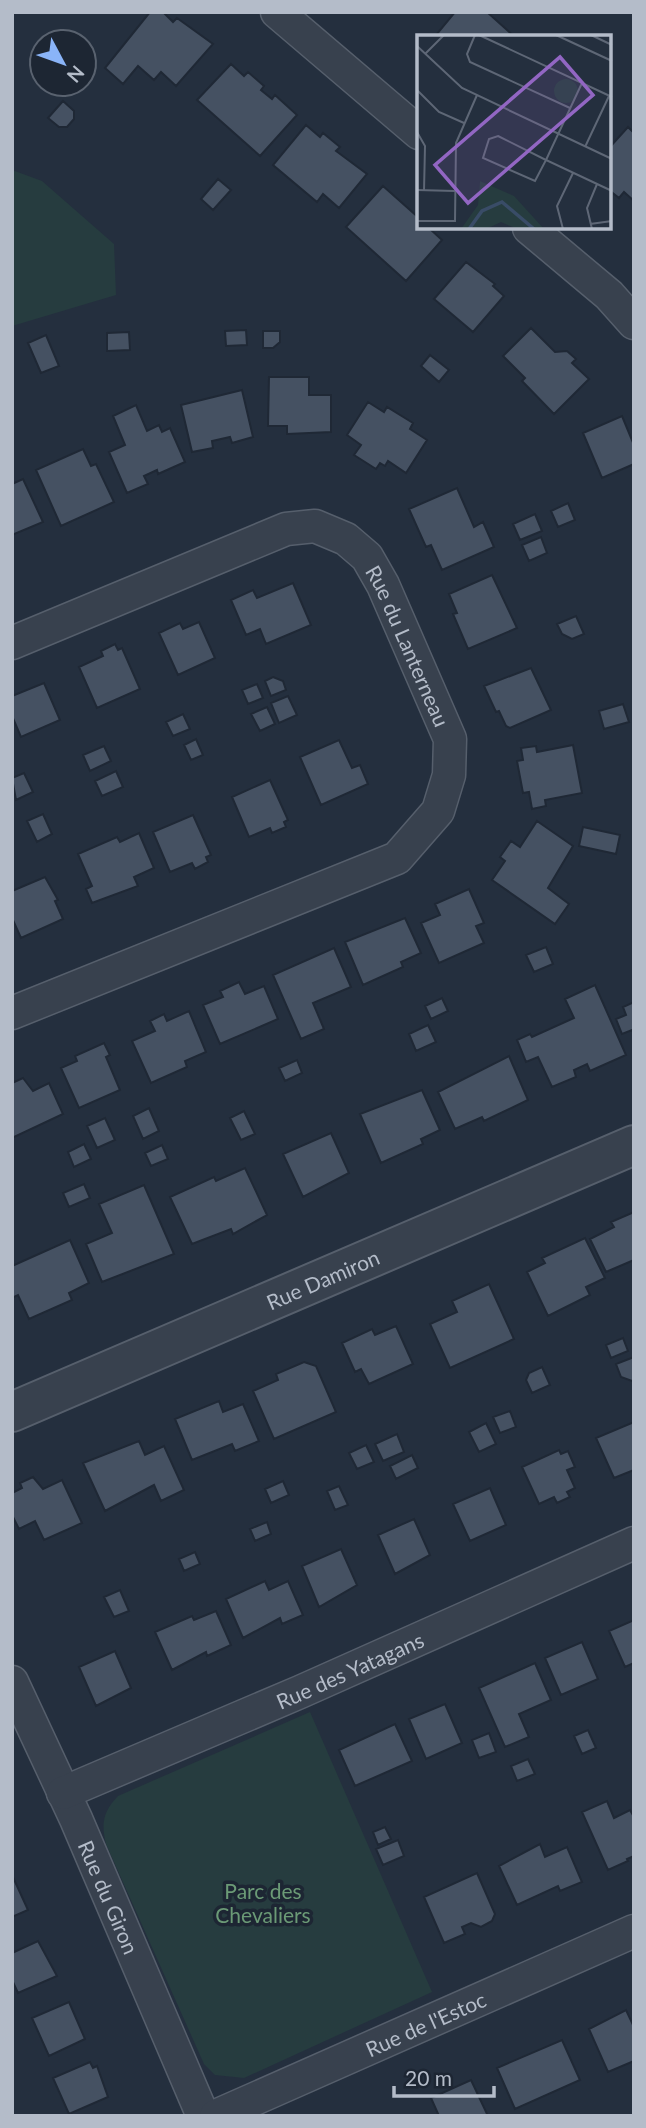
<svg xmlns="http://www.w3.org/2000/svg" width="646" height="2128" viewBox="0 0 646 2128" font-family="Lato,sans-serif">
  <style>
    .green { fill: #263c3f }
    .building { fill: #455162; stroke: #1f2835; stroke-width: 2 }
    .lines { fill: none; stroke-linecap: round; stroke-linejoin: round }
    .minor-casing { stroke: #565f6c; stroke-width: 35 }
    .tertiary-casing { stroke: #565f6c; stroke-width: 42 }
    .minor { stroke: #38414e; stroke-width: 32 }
    .tertiary { stroke: #38414e; stroke-width: 38 }
    .labels { text-anchor: middle; dominant-baseline: central; stroke-width: 7; stroke-linejoin: round; paint-order: stroke }
    .street-label { font-size: 21px; fill: #b4bcc9; stroke: #1d2633 }
    .park-label { font-size: 21px; fill: #6b9a76; stroke: #1d2633 }
    .inset-river { fill: none; stroke: #394c67; stroke-width: 3.5 }
    .inset-road { fill: none; stroke: #5e6776; stroke-width: 2 }
    .view { fill: #9266c3; fill-opacity: 0.15; stroke: #9266c3; stroke-width: 3.5 }
    .inset-edge { fill: none; stroke: #b4bcc9; stroke-width: 3.5 }
  </style>
  <rect width="100%" height="100%" fill="#242f3e"/>
  <path class="green" d="M 12,170 L 42,181 L 114,244 L 116,295 L 12,326 Z
    M 310,1712 L 432,1992 L 244,2078 L 215,2075 L 204,2064 L 106,1844 C 101,1823 103,1812 118,1796 Z"/>
  <path class="building" d="M 150,12 L 163,12 L 173,22 L 177,18 L 213,44 L 176,86 L 161,72 L 154,80 L 138,66 L 123,84 L 105,68 Z
    M 455,12 L 487,12 L 515,37 L 439,37 L 436,35 Z
    M 231,64 L 244,76 L 248,72 L 264,86 L 261,90 L 272,99 L 275,95 L 297,115 L 260,156 L 197,100 Z
    M 63,101 L 74,111 L 74,119 L 67,127 L 59,127 L 48,118 Z
    M 306,125 L 320,137 L 323,133 L 340,147 L 336,151 L 367,174 L 339,208 L 323,194 L 317,202 L 273,165 Z
    M 628,127 L 634,133 L 634,201 L 624,192 L 619,198 L 609,190 L 609,148 Z
    M 218,179 L 231,190 L 213,210 L 201,199 Z
    M 383,186 L 419,218 L 419,228 L 429,228 L 442,240 L 406,281 L 346,227 Z
    M 466,262 L 495,284 L 493,286 L 504,296 L 473,332 L 434,299 Z
    M 531,328 L 555,352 L 567,351 L 576,359 L 572,363 L 589,379 L 554,414 L 522,381 L 525,378 L 503,356 Z
    M 246,330 L 247,345 L 226,346 L 225,331 Z
    M 263,331 L 280,331 L 280,342 L 273,348 L 263,348 Z
    M 129,332 L 130,350 L 107,351 L 107,333 Z
    M 46,335 L 59,366 L 41,373 L 28,343 Z
    M 430,355 L 449,370 L 439,382 L 421,366 Z
    M 269,377 L 309,377 L 309,395 L 331,395 L 331,432 L 287,434 L 287,426 L 268,426 Z
    M 242,390 L 253,437 L 232,443 L 230,437 L 212,441 L 213,448 L 192,452 L 181,405 Z
    M 368,402 L 384,412 L 387,407 L 413,423 L 410,429 L 427,440 L 406,473 L 388,461 L 385,466 L 380,463 L 376,469 L 354,455 L 361,445 L 347,435 Z
    M 136,405 L 147,431 L 159,425 L 162,432 L 170,428 L 185,462 L 158,474 L 157,470 L 144,476 L 148,484 L 127,493 L 109,452 L 125,445 L 113,416 Z
    M 622,416 L 634,445 L 634,464 L 602,478 L 583,433 Z
    M 83,449 L 91,466 L 96,464 L 114,502 L 61,526 L 36,470 Z
    M 23,479 L 43,522 L 12,535 L 12,484 Z
    M 457,488 L 474,527 L 483,522 L 494,547 L 442,570 L 431,545 L 426,547 L 409,509 Z
    M 568,503 L 575,520 L 558,527 L 551,511 Z
    M 535,514 L 542,531 L 520,540 L 513,524 Z
    M 541,537 L 547,553 L 529,561 L 522,545 Z
    M 492,575 L 517,628 L 468,649 L 453,614 L 457,613 L 449,594 Z
    M 293,583 L 311,625 L 266,644 L 260,629 L 246,635 L 231,600 L 253,590 L 257,598 Z
    M 576,616 L 584,634 L 572,639 L 562,634 L 557,624 Z
    M 199,622 L 215,658 L 178,675 L 159,633 L 180,623 L 183,629 Z
    M 115,644 L 118,650 L 122,648 L 140,689 L 97,708 L 79,667 L 103,656 L 101,651 Z
    M 531,668 L 551,710 L 510,728 L 506,726 L 499,711 L 496,712 L 484,686 Z
    M 273,677 L 283,681 L 286,690 L 271,696 L 265,681 Z
    M 44,683 L 60,720 L 21,737 L 12,716 L 12,696 Z
    M 257,684 L 263,698 L 248,704 L 242,690 Z
    M 288,696 L 297,715 L 279,723 L 271,703 Z
    M 623,704 L 629,722 L 604,729 L 599,711 Z
    M 267,707 L 275,724 L 260,731 L 251,714 Z
    M 183,714 L 190,729 L 173,736 L 166,722 Z
    M 196,739 L 203,755 L 191,760 L 184,745 Z
    M 339,740 L 352,768 L 360,765 L 368,784 L 321,805 L 300,757 Z
    M 573,745 L 582,793 L 545,800 L 546,806 L 532,809 L 529,792 L 523,793 L 517,761 L 523,760 L 521,748 L 536,746 L 537,752 Z
    M 104,746 L 111,761 L 90,771 L 83,755 Z
    M 116,771 L 123,787 L 102,796 L 95,781 Z
    M 24,773 L 33,792 L 16,800 L 12,778 Z
    M 270,780 L 288,820 L 284,822 L 286,827 L 272,833 L 270,828 L 249,837 L 232,797 Z
    M 43,814 L 52,834 L 37,842 L 27,821 Z
    M 193,815 L 211,855 L 206,857 L 208,862 L 195,869 L 192,863 L 170,872 L 153,832 Z
    M 537,821 L 573,846 L 548,888 L 569,904 L 555,924 L 492,880 L 505,861 L 500,857 L 511,841 L 520,847 Z
    M 583,827 L 620,835 L 616,854 L 579,846 Z
    M 139,833 L 154,868 L 134,877 L 138,886 L 92,903 L 86,889 L 92,886 L 78,854 L 117,837 L 120,842 Z
    M 45,877 L 58,900 L 55,901 L 63,919 L 21,938 L 12,918 L 12,891 Z
    M 469,889 L 484,923 L 476,926 L 484,943 L 439,963 L 421,923 L 440,915 L 435,904 Z
    M 405,918 L 421,953 L 401,962 L 403,967 L 363,985 L 345,942 Z
    M 546,947 L 553,964 L 534,972 L 526,955 Z
    M 334,948 L 351,987 L 313,1003 L 324,1029 L 301,1039 L 273,975 Z
    M 239,982 L 245,994 L 264,986 L 278,1019 L 220,1044 L 203,1005 L 223,997 L 220,991 Z
    M 595,985 L 626,1055 L 590,1071 L 587,1064 L 574,1070 L 576,1077 L 552,1087 L 538,1057 L 526,1062 L 517,1040 L 530,1034 L 532,1037 L 574,1018 L 565,999 Z
    M 442,998 L 448,1011 L 431,1019 L 425,1006 Z
    M 634,1002 L 634,1034 L 632,1030 L 622,1034 L 616,1019 L 626,1015 L 623,1007 Z
    M 189,1011 L 206,1052 L 185,1061 L 187,1067 L 151,1083 L 132,1041 L 155,1031 L 150,1021 L 164,1014 L 167,1021 Z
    M 428,1025 L 436,1042 L 416,1051 L 409,1034 Z
    M 104,1043 L 110,1055 L 106,1057 L 120,1090 L 79,1108 L 61,1068 L 77,1061 L 75,1056 Z
    M 509,1056 L 528,1100 L 484,1121 L 482,1117 L 455,1129 L 438,1092 Z
    M 297,1060 L 302,1073 L 285,1081 L 279,1068 Z
    M 23,1078 L 33,1091 L 49,1083 L 63,1114 L 12,1138 L 12,1083 Z
    M 422,1090 L 440,1130 L 421,1139 L 423,1144 L 381,1163 L 360,1114 Z
    M 149,1108 L 159,1131 L 143,1139 L 133,1116 Z
    M 244,1111 L 255,1134 L 241,1140 L 230,1118 Z
    M 105,1118 L 115,1140 L 97,1148 L 87,1126 Z
    M 331,1133 L 349,1173 L 303,1197 L 283,1154 Z
    M 84,1144 L 91,1159 L 74,1167 L 68,1152 Z
    M 162,1145 L 168,1159 L 151,1166 L 145,1153 Z
    M 245,1168 L 267,1215 L 233,1234 L 231,1229 L 192,1244 L 170,1197 L 214,1177 L 216,1181 Z
    M 84,1184 L 90,1198 L 69,1207 L 63,1193 Z
    M 144,1185 L 174,1254 L 102,1282 L 86,1244 L 112,1233 L 99,1204 Z
    M 634,1212 L 634,1260 L 606,1272 L 590,1239 L 614,1227 L 611,1222 Z
    M 585,1238 L 605,1278 L 586,1287 L 590,1295 L 548,1316 L 527,1272 L 545,1263 L 542,1258 Z
    M 70,1240 L 89,1283 L 69,1293 L 72,1300 L 29,1319 L 18,1295 L 12,1298 L 12,1266 Z
    M 489,1284 L 514,1339 L 450,1368 L 430,1324 L 457,1312 L 452,1301 Z
    M 396,1326 L 413,1364 L 369,1384 L 361,1369 L 355,1372 L 342,1343 L 372,1329 L 375,1335 Z
    M 623,1338 L 628,1351 L 611,1358 L 606,1345 Z
    M 634,1357 L 634,1380 L 632,1381 L 621,1377 L 616,1364 Z
    M 304,1362 L 316,1366 L 336,1412 L 274,1439 L 253,1391 L 278,1380 L 276,1374 Z
    M 542,1367 L 550,1385 L 532,1393 L 526,1380 L 529,1373 Z
    M 219,1401 L 223,1412 L 243,1404 L 259,1441 L 235,1451 L 232,1444 L 192,1460 L 175,1419 Z
    M 510,1411 L 516,1427 L 500,1433 L 493,1417 Z
    M 634,1422 L 634,1470 L 614,1478 L 596,1438 Z
    M 486,1423 L 496,1444 L 479,1452 L 469,1432 Z
    M 397,1434 L 404,1452 L 383,1461 L 375,1444 Z
    M 139,1441 L 145,1455 L 164,1446 L 184,1490 L 161,1501 L 154,1485 L 105,1511 L 83,1463 Z
    M 366,1445 L 374,1462 L 357,1469 L 349,1453 Z
    M 559,1450 L 561,1454 L 568,1451 L 575,1467 L 567,1470 L 575,1488 L 567,1492 L 570,1497 L 557,1503 L 554,1497 L 539,1504 L 522,1467 Z
    M 412,1455 L 418,1468 L 396,1479 L 390,1466 Z
    M 33,1477 L 43,1489 L 62,1480 L 82,1523 L 44,1540 L 35,1521 L 19,1529 L 12,1515 L 12,1493 L 22,1488 L 20,1483 Z
    M 283,1481 L 289,1495 L 271,1503 L 265,1489 Z
    M 339,1486 L 348,1505 L 335,1510 L 327,1491 Z
    M 490,1488 L 506,1525 L 470,1541 L 453,1504 Z
    M 414,1519 L 430,1555 L 395,1574 L 378,1535 Z
    M 267,1522 L 271,1534 L 255,1541 L 250,1529 Z
    M 341,1549 L 357,1585 L 319,1607 L 302,1566 Z
    M 195,1552 L 200,1564 L 184,1571 L 179,1559 Z
    M 265,1581 L 269,1590 L 288,1581 L 303,1615 L 282,1624 L 280,1618 L 243,1638 L 226,1599 Z
    M 120,1590 L 129,1611 L 114,1617 L 104,1597 Z
    M 216,1611 L 231,1645 L 207,1656 L 206,1652 L 172,1670 L 155,1632 L 192,1616 L 194,1620 Z
    M 634,1620 L 634,1663 L 625,1667 L 609,1631 Z
    M 582,1642 L 598,1679 L 561,1695 L 545,1658 Z
    M 115,1651 L 131,1688 L 96,1706 L 79,1667 Z
    M 535,1663 L 551,1700 L 519,1714 L 529,1737 L 505,1747 L 479,1688 Z
    M 445,1704 L 462,1743 L 426,1759 L 409,1719 Z
    M 395,1724 L 412,1761 L 355,1786 L 339,1750 Z
    M 588,1730 L 596,1748 L 582,1754 L 574,1736 Z
    M 489,1733 L 496,1752 L 479,1758 L 472,1740 Z
    M 528,1759 L 535,1774 L 517,1781 L 511,1766 Z
    M 607,1801 L 614,1818 L 630,1810 L 634,1817 L 634,1856 L 627,1859 L 628,1861 L 608,1870 L 582,1812 Z
    M 385,1827 L 391,1839 L 378,1845 L 373,1832 Z
    M 398,1840 L 404,1856 L 383,1865 L 376,1849 Z
    M 540,1844 L 545,1857 L 567,1847 L 582,1882 L 560,1891 L 558,1886 L 517,1905 L 499,1866 Z
    M 477,1873 L 495,1914 L 492,1921 L 481,1927 L 471,1923 L 462,1927 L 465,1934 L 444,1943 L 424,1897 Z
    M 12,1875 L 28,1910 L 12,1917 Z
    M 38,1941 L 57,1976 L 18,1993 L 12,1980 L 12,1953 Z
    M 69,2002 L 85,2039 L 49,2056 L 32,2018 Z
    M 626,2010 L 634,2027 L 634,2061 L 608,2072 L 589,2029 Z
    M 562,2040 L 580,2080 L 515,2109 L 497,2068 Z
    M 90,2062 L 93,2068 L 97,2066 L 108,2097 L 69,2114 L 53,2078 Z
    M 471,2080 L 488,2116 L 439,2116 L 431,2098 Z"/>
  <g class="lines">
    <defs>
      <g id="minor">
        <path d="M 277,12 L 419,133"/>
        <path d="M 529,228 L 609,295 L 634,323"/>
        <path id="s1" d="M 12,643 L 286,529 L 315,526 L 346,539 L 367,557 L 383,585 L 450,739 L 449,775 L 438,811 L 397,858 L 12,1013"/>
        <path id="s2" d="M 12,1682 L 76,1819 L 203,2116"/>
        <path id="s3" d="M 63,1793 L 300,1692 L 634,1543"/>
        <path id="s4" d="M 216,2116 L 634,1931"/>
      </g>
      <g id="tertiary">
        <path id="s5" d="M 12,1412 L 634,1145"/>
      </g>
    </defs>
    <use href="#minor" class="minor-casing"/>
    <use href="#tertiary" class="tertiary-casing"/>
    <use href="#minor" class="minor"/>
    <use href="#tertiary" class="tertiary"/>
  </g>
  <g class="labels">
    <g class="street-label">
      <text stroke="none"><textPath href="#s1" startOffset="485">Rue du Lanterneau</textPath></text>
      <text stroke="none"><textPath href="#s5" startOffset="338">Rue Damiron</textPath></text>
      <text stroke="none"><textPath href="#s3" startOffset="312">Rue des Yatagans</textPath></text>
      <text stroke="none"><textPath href="#s2" startOffset="236">Rue du Giron</textPath></text>
      <text stroke="none"><textPath href="#s4" startOffset="229">Rue de l'Estoc</textPath></text>
    </g>
    <g class="park-label">
      <text x="263" y="1890">Parc des<tspan x="263" dy="24">Chevaliers</tspan></text>
    </g>
  </g>
  <g transform="translate(417 35)">
    <rect width="194" height="194" fill="#242f3e"/>
    <path d="M137 56a12 12 0 1 1 24 0a12 12 0 1 1-24 0ZM 63,146 L 97,161 L 127,194 L 100,194 L 84,187 L 69,194 L 44,194 L 61,170 Z" fill="#263c3f"/>
    <path class="inset-river" d="M 52,194 L 65,176 L 85,167 L 117,194"/>
    <path class="inset-road" d="M 58,0 L 50,19 L 53,27 L 153,73M 62,0 L 195,62M 139,0 L 195,26M 174,0 L 195,10M 0,11 L 45,53 L 195,124M 8,19 L 27,0M 165,48 L 129,125 L 195,156M 0,55 L 22,77 L 47,88M 0,97 L 8,111 L 7,156M 81,101 L 129,125 L 118,146 L 66,123 L 72,104 ZM 168,112 L 192,61M 0,155 L 38,156M 0,186 L 38,186 L 39,108 L 60,60M 173,189 L 195,186M 146,194 L 140,171 L 156,138M 175,194 L 170,173 L 180,149"/>
    <path class="view" d="M 143,22 L 176,60 L 51,168 L 18,130 Z"/>
    <rect width="194" height="194" class="inset-edge"/>
  </g>
  <rect width="646" height="2128" fill="none" stroke="#b4bcc9" stroke-width="28"/>
  <g transform="translate(63 63) rotate(131)"><circle r="33" fill="#1d2633" stroke="#59626f" stroke-width="2"/>
  <path d="M0-5L12 26L0 18L-12 26Z" fill="#8ab4f8"/>
  <text y="-10" font-size="19" font-weight="bold" text-anchor="middle" fill="#b4bcc9">N</text>
  </g>
  <path d="M394 2086v10h100v-10" fill="none" stroke="#b4bcc9" stroke-width="3.5"/>
  <text x="405" y="2086" font-size="21" fill="#b4bcc9" stroke="#1d2633" stroke-width="5" paint-order="stroke">20 m</text>
</svg>
